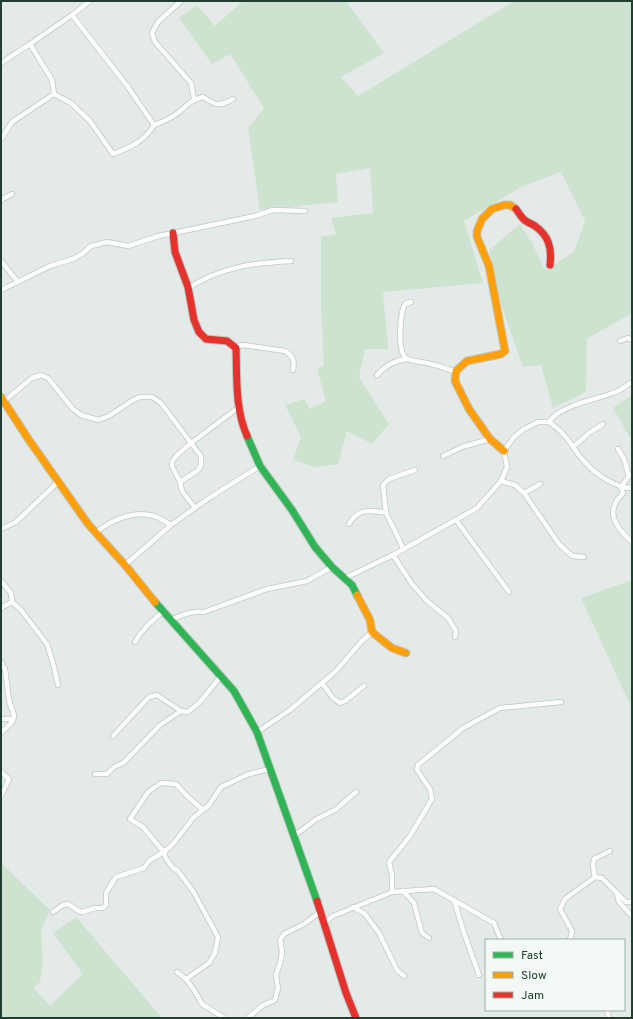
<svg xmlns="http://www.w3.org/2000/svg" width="633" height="1019" viewBox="0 0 633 1019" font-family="Overpass,sans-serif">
<rect width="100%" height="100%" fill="#e4eae7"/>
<g fill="#cde3d0">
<polygon points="243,1 346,1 384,53 341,77 358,96 514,1 632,1 632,313 587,339 586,392 553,408 541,365 523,367 502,307 489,250 520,224 532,243 545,270 574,252 585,221 561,172 523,186 464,221 483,283 383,292 388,349 365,349 359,377 389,424 372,444 347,431 338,464 315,467 293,460 301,437 285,405 304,399 310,409 326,401 317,369 324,366 321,308 321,237 336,234 331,218 373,213 370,168 336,174 338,202 260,210 248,128 264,108 230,54 212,64 179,18 197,5 215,26"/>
<polygon points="631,396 632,397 632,441 613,408"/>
<polygon points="632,580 632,705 626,696 581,598"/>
<polygon points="1,863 50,910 41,930 43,962 40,982 33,988 50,1006 83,974 53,933 76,917 162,1018 1,1018"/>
</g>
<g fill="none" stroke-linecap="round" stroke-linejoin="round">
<defs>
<g id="street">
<polyline points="181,1 158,22 152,33 155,42 191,83 194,99"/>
<path d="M72,15L128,87L154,125C163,122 171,118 179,112C188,105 190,100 203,97C215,105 220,107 233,99"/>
<polyline points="1,63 30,44"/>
<path d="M54,94L71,103L90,121L113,154C129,148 145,141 154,125"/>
<polyline points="2,138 12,122 54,94 52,80 30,44 72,15 90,1"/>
<polyline points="1,200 12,194"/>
<polyline points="1,261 18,282"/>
<path d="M188,288C222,267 252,263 291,261"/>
<polyline points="1,290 50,266 73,259 82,254 91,246 107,242 128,246 159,236 255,216 273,210 305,211"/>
<path d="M411,302L405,304C400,313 397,351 406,358C409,360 412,360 415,361C423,362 431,364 439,366C446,368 449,371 456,371"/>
<polyline points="620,341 628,338 632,340"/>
<path d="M236,348L238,346L243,345L285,351C293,356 295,361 293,370"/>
<path d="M377,375C385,366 395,360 407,359"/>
<polyline points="3,402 32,378 41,375 48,378 73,409 81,415 98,420 109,416 133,400 140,397 152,397 161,403 191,443"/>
<path d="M549,422C560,405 595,400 613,393C620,391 626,386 632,382"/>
<polyline points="573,447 589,433 603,424"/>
<path d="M618,449L624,459L629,476L621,487L623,493C620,497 616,500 615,504C608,519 622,533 632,542"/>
<polyline points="443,456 462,447 490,439"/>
<polyline points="501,481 515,485 524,493 540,484"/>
<polyline points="180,482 197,471 201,466 201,456 191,443"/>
<polyline points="524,493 559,544 572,556 584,557"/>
<polyline points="195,508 182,491 180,482 172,466 172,462 176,456 191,443 239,407"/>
<polyline points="456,520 509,592"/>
<path d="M349,524C358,508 370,510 386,513"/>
<polyline points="1,529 16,522 58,482"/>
<path d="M95,533C112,520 133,510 154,516C160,518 166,522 171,525"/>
<polyline points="403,549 399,539 386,513 383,485 389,479 415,470"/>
<polyline points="393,555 412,584 427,601 448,618 456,631 455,637"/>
<polyline points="125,565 171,525 209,498 260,466"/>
<path d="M345,578L393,555L477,508L501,481L507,467L504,451L514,437L524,429L538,422H549C554,426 559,429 563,434C571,442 576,453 584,461C595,474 615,488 632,488"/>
<polyline points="1,581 11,593 12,602 1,608"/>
<polyline points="12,602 21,610 47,644 53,663 58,685"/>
<path d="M170,620C183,615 190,611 204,612L267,589L307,581L332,567"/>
<path d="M135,642C142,629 152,621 164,611"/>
<polyline points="1,662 5,669 9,700 14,715 13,721 1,733"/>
<polyline points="322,683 333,698 340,703 345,701 364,686"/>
<polyline points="1,719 13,719"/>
<polyline points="257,732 290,710 336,671 361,642 372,632"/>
<polyline points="113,736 149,697 157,695 181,711 188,712 200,702 221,676"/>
<polyline points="1,772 9,779 1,796"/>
<polyline points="95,774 107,774 114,767 123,763 132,754 160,725 181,711"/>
<polyline points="203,810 186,795 176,784 161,783 148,792 130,819 143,827 162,850 165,851 173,844 193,818 209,805 221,787 249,774 270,769"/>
<polyline points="294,836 315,820 335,810 356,792"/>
<polyline points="595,877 593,866 594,859 610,851"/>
<polyline points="403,891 414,903 422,933 429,938"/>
<polyline points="392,892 392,875 389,862 410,836 432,799 430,789 417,770 418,765 463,728 500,708 561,702"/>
<polyline points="617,894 619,902 632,916"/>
<polyline points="454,900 464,933 479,975"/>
<polyline points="353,907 365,914 379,933 397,970 404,976"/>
<polyline points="53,912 63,905 68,904 79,911 83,912 95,908 103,908 106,905 106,893 116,877 144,868 149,861 165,851 165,857 173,868 178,871 193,891 218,937 215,953 209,963 186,979"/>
<polyline points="323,924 333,916 392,892 434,889 494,923 501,940"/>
<polyline points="570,940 572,931 560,909 565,899 595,877 602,878 626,902 632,902"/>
<polyline points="177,972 186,979 194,990 202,1004 224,1018"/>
<polyline points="607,1010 609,1018"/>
<polyline points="248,1018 263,1005 275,1000 278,988 276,975 281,960 282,951 280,940 284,934 304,924 320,912"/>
</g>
<g id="fast">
<polyline points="247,436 260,466 292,510 315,547 332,567 352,585 357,595"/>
<polyline points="155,602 234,691 257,732 317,901"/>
</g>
<g id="slow">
<polyline points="1,397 29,440 88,524 125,565 155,602"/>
<polyline points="504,451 490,439 469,409 455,381 456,371 467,361 501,354 505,351 489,266 477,237 477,231 482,219 492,209 504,205 510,205 516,209"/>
<polyline points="357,595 370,620 372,632 392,648 406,653"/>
</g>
<g id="jam">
<path d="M516,209C519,213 522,219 526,221C529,223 532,224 535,226C549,236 552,248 550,265"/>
<path d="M173,233L175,252L188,287L194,320L199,332L206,339L227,341L236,348C237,377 235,409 247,436"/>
<polyline points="317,901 346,993 356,1018"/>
</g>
</defs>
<use href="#street" stroke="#c1c7c4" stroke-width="6"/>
<use href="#fast" stroke="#c0c7c4" stroke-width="9"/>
<use href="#slow" stroke="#c0c7c4" stroke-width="9"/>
<use href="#jam" stroke="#c0c7c4" stroke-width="9"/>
<use href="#street" stroke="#fbfcfb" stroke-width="4.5"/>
<use href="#fast" stroke="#30b455" stroke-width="7"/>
<use href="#slow" stroke="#ff9f0a" stroke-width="7"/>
<use href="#jam" stroke="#e5322d" stroke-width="7"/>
</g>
<rect width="633" height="1019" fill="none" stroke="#213e31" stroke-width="4"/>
<rect x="485" y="939" width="140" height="72" fill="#f2f9f4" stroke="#9eaea6"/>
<rect x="493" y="952" width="20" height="6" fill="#30b455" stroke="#9eaea6"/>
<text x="521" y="959" font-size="12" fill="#213e31">Fast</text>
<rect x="493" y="972" width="20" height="6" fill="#ff9f0a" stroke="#9eaea6"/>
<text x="521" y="979" font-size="12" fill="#213e31">Slow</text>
<rect x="493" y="992" width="20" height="6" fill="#e5322d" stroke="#9eaea6"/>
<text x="521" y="999" font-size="12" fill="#213e31">Jam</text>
</svg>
